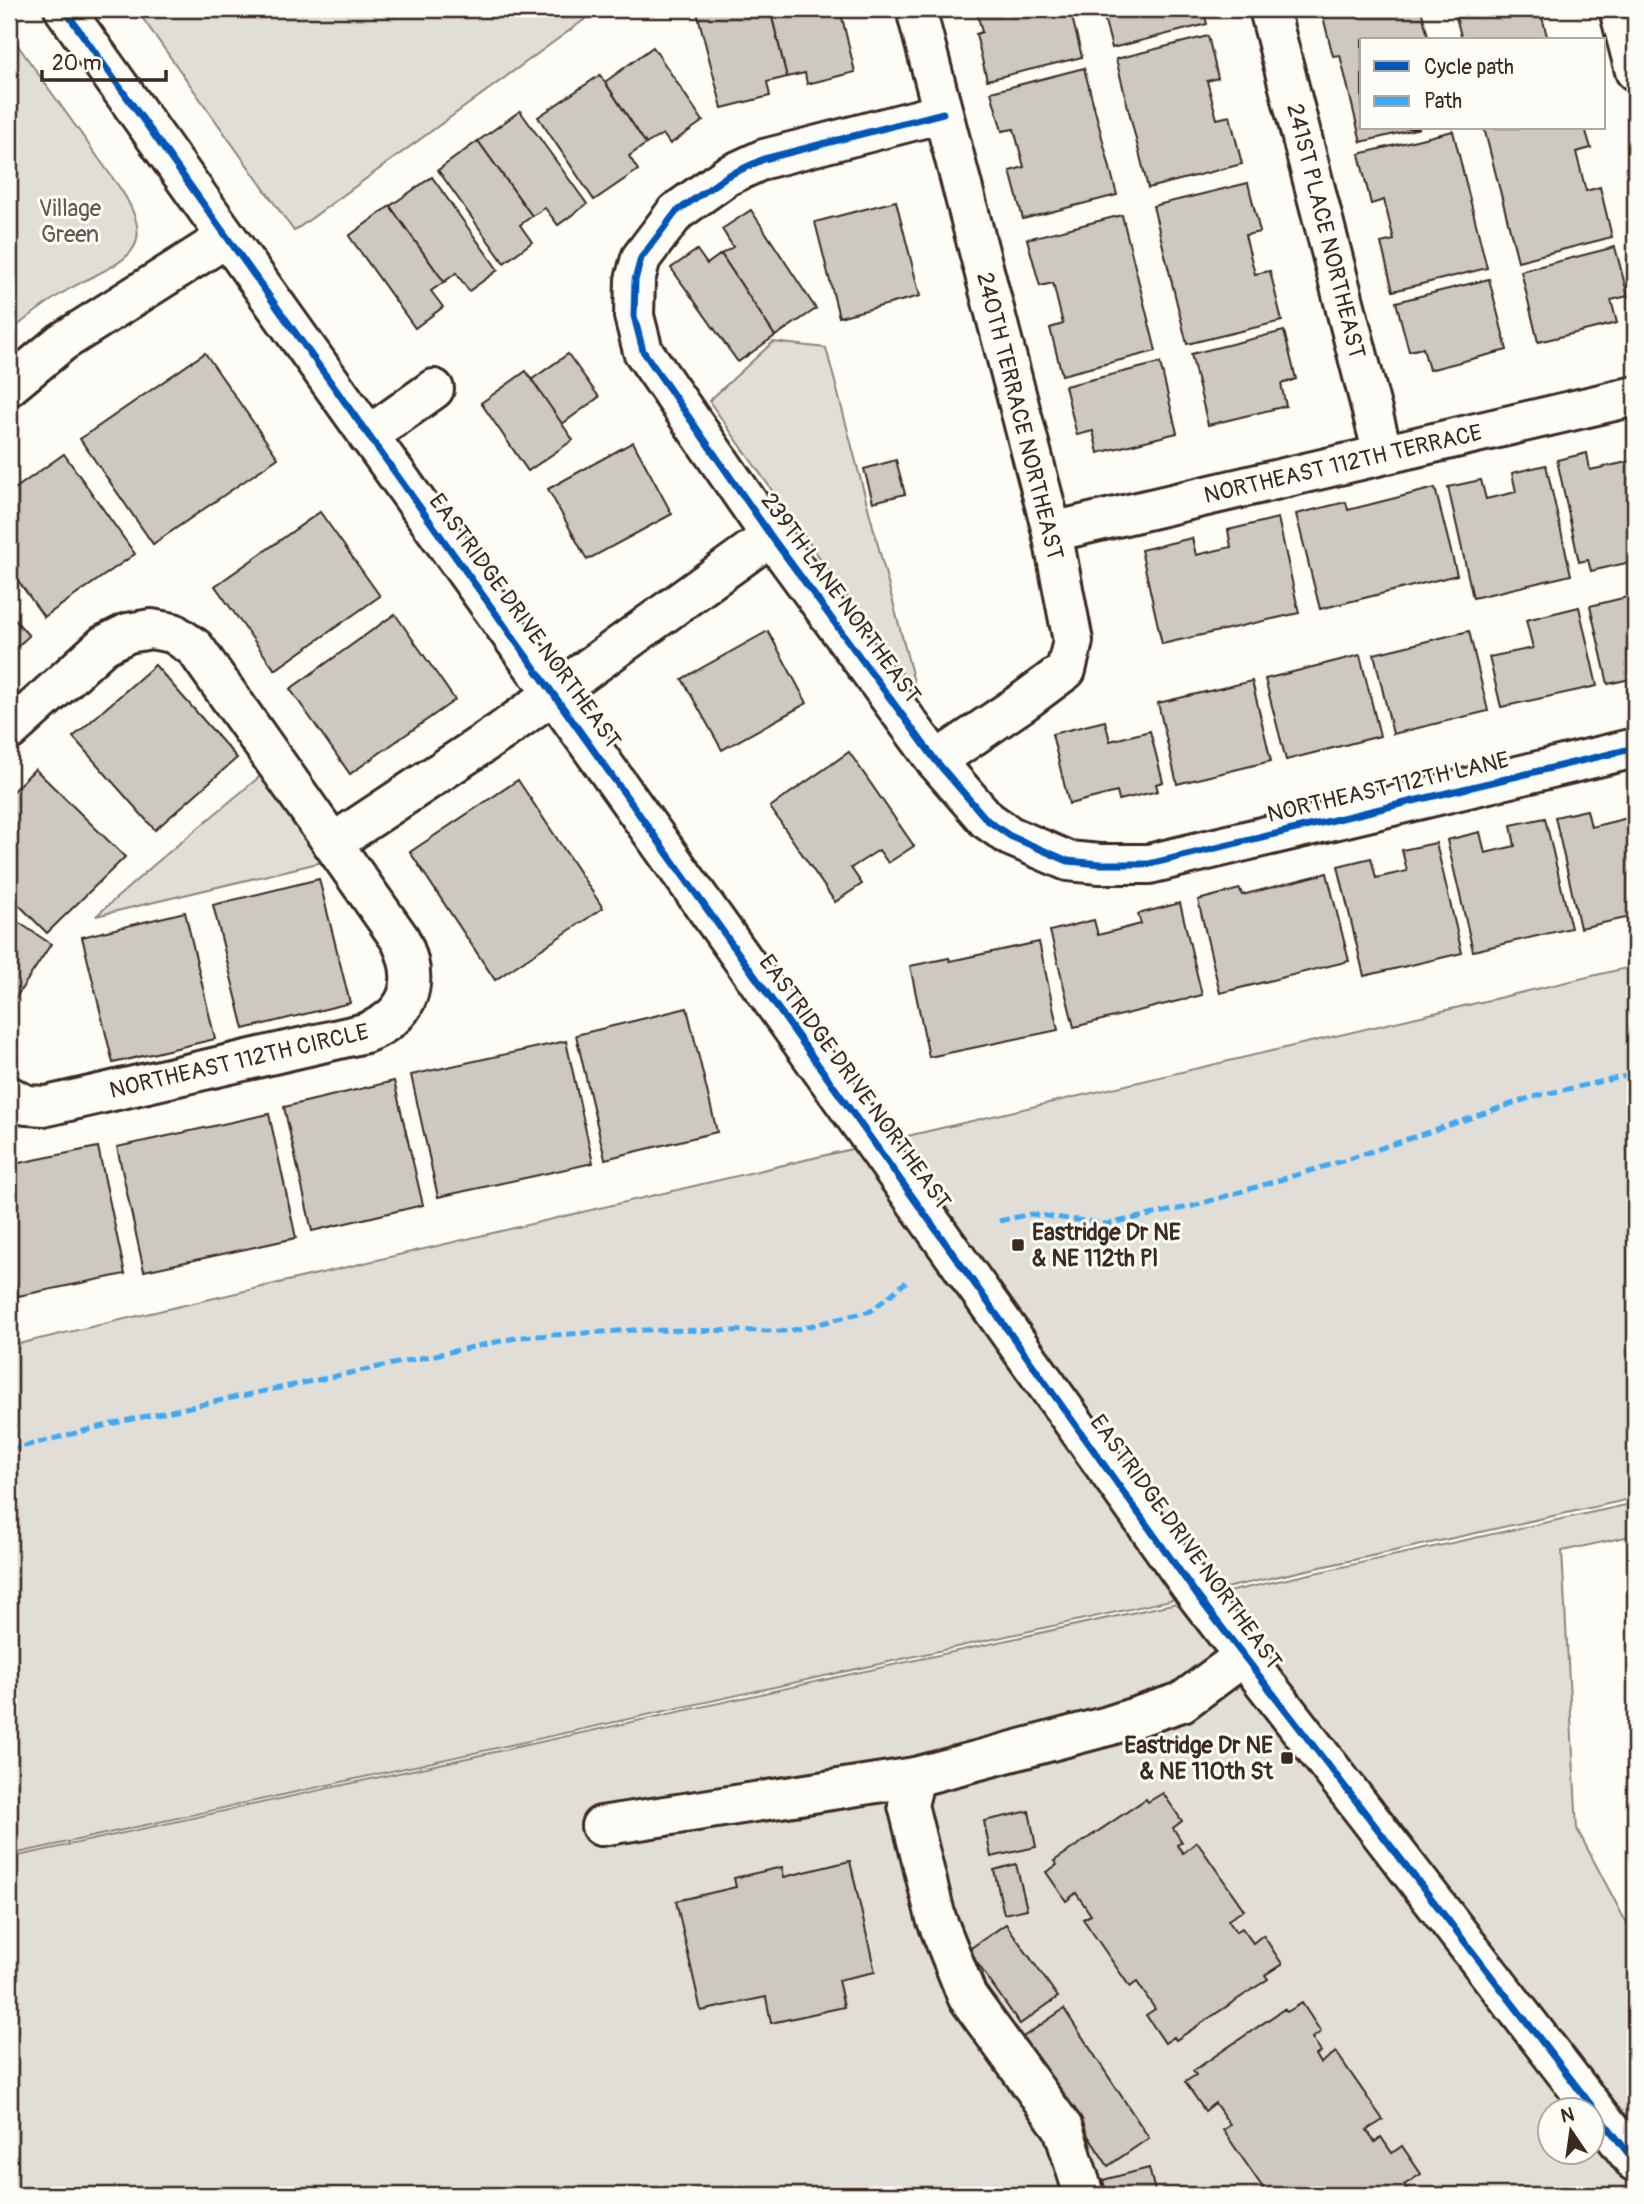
<svg xmlns="http://www.w3.org/2000/svg" width="1644" height="2204" viewBox="0 0 1644 2204" font-family="Pangolin,sans-serif">
<rect width="100%" height="100%" fill="#fdfcf7"/>
<filter id="ink" filterUnits="userSpaceOnUse"><feTurbulence type="fractalNoise" baseFrequency=".0143" numOctaves="2"/><feDisplacementMap in="SourceGraphic" scale="14" xChannelSelector="R" yChannelSelector="G"/><feConvolveMatrix kernelMatrix="1 2 1 2 8 2 1 2 1" color-interpolation-filters="sRGB"/></filter>
<g filter="url(#ink)">
<g fill="#e1ded7" stroke="#8e847a" stroke-width="2" fill-rule="evenodd">
<polygon points="136,9 599,9 294,231"/>
<path d="M9,33L122,191C162,255 119,261 71,288C49,300 29,317 9,332Z"/>
<polygon points="773,342 826,348 918,697 709,401"/>
<polygon points="276,763 343,857 96,916 156,863"/>
<polygon points="1635,966 1635,1498 9,1855 9,1346"/>
<path d="M1635,1503V1535L1562,1551L1577,1829L1635,1939V2195H9V1858ZM1550,2110H1592V2152H1550Z"/>
</g>
<g fill="#cdc8c2" stroke="#3b2a1e" stroke-width="2">
<polygon points="708,9 770,9 787,77 767,82 770,96 722,108 697,12"/>
<polygon points="770,9 840,9 855,72 807,84 805,73 787,77"/>
<polygon points="976,9 1070,9 1082,57 987,80 976,34 982,32"/>
<polygon points="1102,9 1203,9 1207,24 1112,48"/>
<polygon points="1321,9 1421,9 1429,40 1362,40 1362,128 1420,128 1361,142 1340,55 1333,56"/>
<polygon points="1454,9 1540,9 1548,40 1462,40"/>
<polygon points="1208,36 1218,78 1207,81 1217,119 1230,116 1242,164 1148,188 1116,59"/>
<polygon points="653,47 703,121 670,144 663,134 646,144 605,82"/>
<polygon points="1084,68 1117,195 1023,219 1010,171 1024,167 1014,129 1002,131 991,92"/>
<polygon points="600,75 646,144 629,156 638,170 594,200 538,117"/>
<polygon points="520,111 587,204 558,225 545,208 532,216 478,141"/>
<polygon points="1484,128 1585,128 1591,148 1576,152 1586,191 1600,187 1612,237 1518,261"/>
<polygon points="1453,131 1487,268 1393,291 1381,243 1394,240 1384,200 1371,204 1359,154"/>
<polygon points="478,141 532,216 520,225 532,242 504,263 438,170"/>
<polygon points="432,177 498,270 469,291 456,273 444,282 390,206"/>
<polygon points="1248,183 1260,232 1245,235 1255,274 1270,271 1282,321 1187,344 1153,206"/>
<polygon points="896,201 920,296 839,317 815,222"/>
<polygon points="390,206 444,282 431,291 443,307 415,328 349,236"/>
<polygon points="751,210 816,309 775,336 721,254 733,247 722,229"/>
<polygon points="1122,215 1156,351 1062,375 1050,328 1063,324 1053,283 1040,286 1027,239"/>
<polygon points="1615,247 1628,296 1611,300 1617,323 1538,342 1521,271"/>
<polygon points="697,250 707,264 721,254 775,336 738,362 671,268"/>
<polygon points="1489,279 1507,350 1429,370 1423,348 1409,351 1396,302"/>
<polygon points="1284,331 1296,379 1281,384 1286,406 1208,425 1191,354"/>
<polygon points="205,353 278,458 153,544 80,439"/>
<polygon points="568,354 599,397 562,424 531,380"/>
<polygon points="1160,363 1177,433 1098,453 1093,431 1077,435 1065,386"/>
<polygon points="526,371 573,440 528,471 481,403"/>
<polygon points="633,442 672,514 587,560 548,489"/>
<polygon points="1587,453 1590,470 1632,461 1635,477 1635,561 1591,571 1588,560 1579,562 1557,460"/>
<polygon points="64,454 135,554 44,617 9,568 9,493"/>
<polygon points="896,460 905,494 873,502 864,469"/>
<polygon points="1546,465 1571,575 1473,598 1448,487 1481,480 1486,499 1516,492 1512,473"/>
<polygon points="1435,488 1457,575 1320,609 1296,514 1346,502 1348,510"/>
<polygon points="320,512 380,596 275,670 215,586"/>
<polygon points="1278,518 1299,613 1162,644 1141,550 1192,538 1196,555 1231,547 1228,530"/>
<polygon points="1635,595 1635,678 1608,684 1590,606"/>
<polygon points="1579,607 1597,686 1501,707 1489,657 1533,648 1526,620"/>
<polygon points="9,613 29,636 9,654"/>
<polygon points="395,614 455,700 350,774 290,689"/>
<polygon points="768,631 807,703 722,750 682,679"/>
<polygon points="1469,631 1488,711 1393,734 1374,654"/>
<polygon points="1360,655 1380,736 1286,760 1265,679"/>
<polygon points="155,665 237,758 155,830 73,737"/>
<polygon points="1252,681 1271,761 1177,784 1158,703"/>
<polygon points="1105,721 1110,741 1150,731 1163,782 1156,784 1158,791 1119,800 1117,792 1069,804 1052,734"/>
<polygon points="849,752 914,846 888,863 879,850 851,868 862,884 835,902 770,807"/>
<polygon points="35,769 125,857 47,933 9,895 9,795"/>
<polygon points="518,780 603,908 495,980 410,852"/>
<polygon points="1587,810 1591,827 1632,817 1635,831 1635,916 1580,928 1555,817"/>
<polygon points="1545,818 1571,928 1473,951 1447,840 1480,832 1485,853 1515,846 1511,825"/>
<polygon points="1436,843 1462,953 1364,976 1338,866 1371,858 1376,878 1407,871 1402,850"/>
<polygon points="1327,873 1349,961 1220,993 1198,900 1240,889 1242,895"/>
<polygon points="319,879 350,1003 244,1029 213,905"/>
<polygon points="1180,903 1202,995 1074,1027 1050,931 1094,920 1098,935 1141,924 1138,914"/>
<polygon points="185,912 215,1039 113,1063 82,937"/>
<polygon points="9,916 51,944 9,1008"/>
<polygon points="1039,942 1058,1030 929,1057 910,966 949,958 950,961"/>
<polygon points="687,1008 717,1132 605,1159 576,1035"/>
<polygon points="566,1041 593,1163 438,1197 411,1075"/>
<polygon points="394,1081 423,1205 312,1231 284,1107"/>
<polygon points="269,1114 296,1238 144,1271 117,1147"/>
<polygon points="98,1147 125,1274 18,1296 9,1251 9,1165"/>
<polygon points="1163,1793 1182,1821 1173,1828 1182,1842 1177,1845 1183,1853 1197,1842 1244,1910 1228,1920 1236,1932 1242,1928 1253,1943 1263,1935 1282,1964 1265,1975 1268,1979 1176,2040 1174,2037 1165,2043 1146,2015 1155,2009 1137,1982 1130,1987 1083,1919 1091,1915 1076,1893 1066,1901 1046,1872 1057,1865 1054,1861 1146,1799 1148,1802"/>
<polygon points="1029,1811 1036,1847 991,1857 984,1821"/>
<polygon points="850,1861 875,1972 838,1980 844,2007 771,2023 766,1997 701,2011 676,1901 736,1887 734,1878 782,1867 784,1877"/>
<polygon points="1016,1864 1027,1909 1004,1914 994,1870"/>
<polygon points="1006,1924 1058,1997 1020,2024 968,1950"/>
<polygon points="1302,2003 1321,2032 1312,2038 1321,2052 1316,2055 1321,2063 1336,2052 1383,2120 1367,2130 1375,2142 1381,2137 1392,2153 1402,2146 1421,2174 1404,2185 1407,2189 1397,2195 1278,2195 1276,2192 1268,2195 1223,2130 1230,2125 1215,2103 1205,2111 1185,2082 1196,2075 1193,2071 1284,2009 1287,2012"/>
<polygon points="1064,2009 1149,2138 1108,2166 1023,2037"/>
<polygon points="1149,2168 1156,2195 1107,2195 1103,2180"/>
</g>
<g fill="none" stroke-linecap="round" stroke-linejoin="round">
<defs>
<g id="minor">
<polyline points="64,9 1199,1598 1635,2162"/>
<polyline points="916,9 1052,532 1073,641 1066,670 1023,702 936,761"/>
<polyline points="1269,9 1383,454"/>
<polyline points="1619,9 1635,71"/>
<polyline points="943,113 764,159 727,176 676,212 641,258 635,280 634,316 643,351 771,536 936,761 987,820 1010,836 1068,861 1100,864 1149,864 1635,748"/>
<polyline points="9,386 62,342 226,238"/>
<polyline points="368,436 434,389"/>
<polyline points="1052,532 1635,396"/>
<path d="M9,731L104,645L128,633L151,629L173,633L195,648L400,939C421,982 410,1016 365,1033L47,1106L26,1105L9,1096"/>
<polyline points="333,843 502,731 771,536"/>
<polyline points="601,1826 915,1777"/>
<polyline points="1084,2195 1063,2128 967,1996 936,1918 908,1805 915,1777 1108,1726 1182,1702 1244,1656"/>
</g>
</defs>
<use href="#minor" stroke="#3b2a1e" stroke-width="44"/>
<use href="#minor" stroke="#fdfcf7" stroke-width="38"/>
<g stroke="#3fa9f5" stroke-width="5" stroke-dasharray="10 5" stroke-linecap="butt">
<polyline points="999,1221 1031,1214 1107,1224 1193,1206 1346,1160 1532,1097 1635,1074"/>
<polyline points="9,1450 119,1422 520,1337 634,1330 789,1331 871,1311 906,1282"/>
</g>
<defs>
<g id="cycleway">
<polyline points="64,9 1199,1598 1635,2162"/>
<polyline points="943,113 764,159 727,176 676,212 641,258 635,280 634,316 643,351 771,536 936,761 987,820 1010,836 1068,861 1100,864 1149,864 1635,748"/>
</g>
</defs>
<use href="#cycleway" stroke="#fdfcf7" stroke-width="11"/>
<use href="#cycleway" stroke="#0057b8" stroke-width="7"/>
</g>
</g>
<g fill="#3b2a1e" stroke="#fdfcf7" stroke-width="2.5">
<rect x="1011" y="1238" width="14" height="14" rx="3.5"/>
<rect x="1280" y="1751" width="14" height="14" rx="3.5"/>
</g>
<g text-anchor="middle" dominant-baseline="central" stroke-width="6" stroke-linejoin="round" paint-order="stroke">
<g font-size="23" fill="#64574c" stroke="#fdfcf7">
<text x="70" y="208">Village<tspan x="70" dy="26">Green</tspan></text>
</g>
<g font-size="23" fill="#3b2a1e" stroke="#fdfcf7">
<text transform="translate(1326 231) rotate(76)">241ST PLACE NORTHEAST</text>
<text transform="translate(1020 416) rotate(76)">240TH TERRACE NORTHEAST</text>
<text transform="translate(1343 464) rotate(-13)">NORTHEAST 112TH TERRACE</text>
<text transform="translate(841 598) rotate(54)">239TH LANE NORTHEAST</text>
<text transform="translate(525 621) rotate(54)">EASTRIDGE DRIVE NORTHEAST</text>
<text transform="translate(1388 787) rotate(-13)">NORTHEAST 112TH LANE</text>
<text transform="translate(239 1061) rotate(-13)">NORTHEAST 112TH CIRCLE</text>
<text transform="translate(855 1082) rotate(54)">EASTRIDGE DRIVE NORTHEAST</text>
<text transform="translate(1186 1542) rotate(54)">EASTRIDGE DRIVE NORTHEAST</text>
</g>
<g font-size="23" font-weight="bold" fill="#3b2a1e" stroke="#fdfcf7" text-anchor="start">
<text x="1032" y="1232">Eastridge Dr NE<tspan x="1032" dy="26">&amp; NE 112th Pl</tspan></text>
<text x="1273" y="1745" text-anchor="end">Eastridge Dr NE<tspan x="1273" dy="26">&amp; NE 110th St</tspan></text>
</g>
</g>
<rect width="1644" height="2204" fill="none" stroke="#fdfcf7" stroke-width="35"/>
<rect x="18" y="18" width="1609" height="2169" fill="none" stroke="#3b2a1e" stroke-width="2.5" filter="url(#ink)"/>
<rect x="1360" y="38" width="245" height="91" fill="#fdfcf7" stroke="#afa8a0" stroke-width="2"/>
<rect x="1374" y="61" width="35" height="10" fill="#0057b8" stroke="#afa8a0" stroke-width="2"/>
<text x="1424" y="74" font-size="21" fill="#3b2a1e">Cycle path</text>
<rect x="1374" y="96" width="35" height="10" fill="#3fa9f5" stroke="#afa8a0" stroke-width="2"/>
<text x="1424" y="108" font-size="21" fill="#3b2a1e">Path</text>
<g transform="translate(1571 2131) rotate(347)"><circle r="33" fill="#fdfcf7" stroke="#afa8a0" stroke-width="2"/>
<path d="M0-5L12 26L0 18L-12 26Z" fill="#3b2a1e"/>
<text y="-10" font-size="19" font-weight="bold" text-anchor="middle" fill="#3b2a1e">N</text>
</g>
<path d="M42 70v10h124v-10" fill="none" stroke="#3b2a1e" stroke-width="3.5"/>
<text x="52" y="70" font-size="21" fill="#3b2a1e" stroke="#fdfcf7" stroke-width="5" paint-order="stroke">20 m</text>
</svg>
